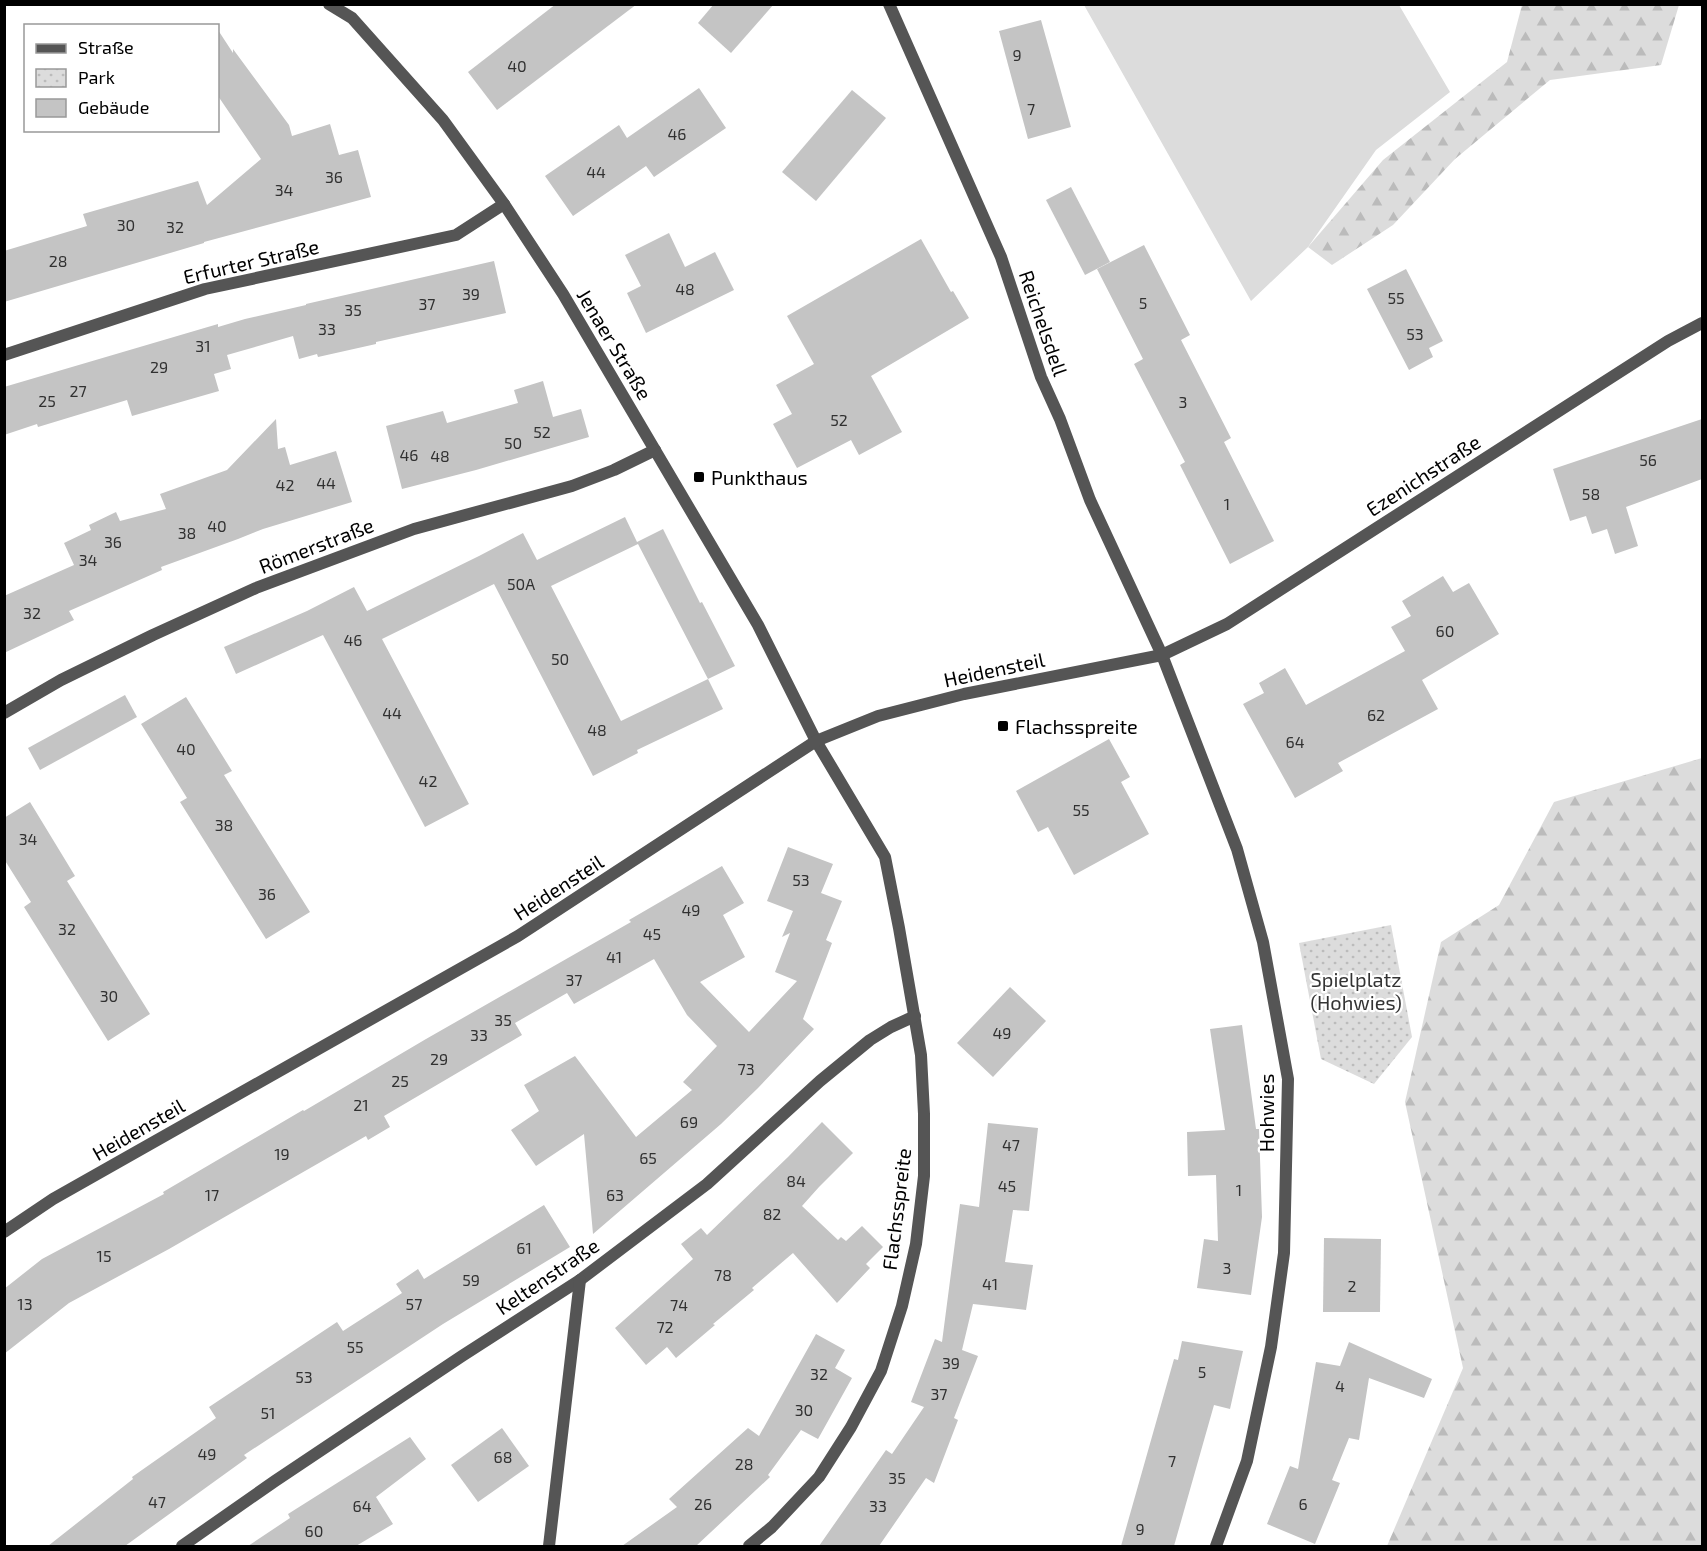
<svg xmlns="http://www.w3.org/2000/svg" width="1707" height="1551" viewBox="0 0 1707 1551" font-family="'Exo 2',sans-serif">
<defs>
<pattern id="forest-firs" width="22" height="20" patternUnits="userSpaceOnUse" patternTransform="scale(1.5)"><rect width="22" height="20" fill="#dcdcdc"/><path d="M5 1l3.5 6h-7zM16 11l3.5 6h-7z" fill="#bbb"/></pattern>
<pattern id="park-dots" width="8" height="8" patternUnits="userSpaceOnUse" patternTransform="scale(1.5)"><rect width="8" height="8" fill="#dcdcdc"/><path d="M2 2h.1M6 6h.1" fill="none" stroke="#bbb" stroke-width="1.8" stroke-linecap="round"/></pattern>
</defs>
<rect width="100%" height="100%" fill="#fff"/>
<polygon fill="#dcdcdc" points="1084,5 1399,5 1450,92 1376,150 1308,247 1251,301"/>
<g fill="url(#forest-firs)">
<polygon points="1522,5 1679,5 1661,65 1550,80 1455,159 1393,225 1332,265 1308,247 1383,160 1507,62"/>
<polygon points="1702,758 1702,1546 1387,1546 1463,1368 1405,1102 1441,942 1499,905 1554,802"/>
</g>
<polygon fill="url(#park-dots)" points="1391,925 1412,1037 1374,1084 1321,1059 1299,943"/>
<g fill="#c4c4c4" fill-rule="evenodd">
<polygon points="556,4 637,4 497,110 468,72"/>
<polygon points="714,4 774,4 731,53 698,23"/>
<polygon points="1041,20 1071,127 1028,139 999,31"/>
<polygon points="218,30 233,53 233,49 289,125 292,136 330,124 339,155 358,150 371,197 204,242 204,243 4,302 4,251 87,226 83,214 198,181 207,205 261,159 218,96"/>
<polygon points="699,88 726,128 654,177 646,166 573,216 545,176 619,125 627,138"/>
<polygon points="852,90 886,118 816,201 782,172"/>
<polygon points="1071,187 1110,262 1085,275 1046,200"/>
<polygon points="669,233 685,267 715,252 734,290 646,333 627,293 641,286 625,255"/>
<polygon points="921,239 951,292 953,291 969,318 871,376 902,432 859,455 851,440 797,468 773,424 792,414 776,385 814,364 787,316"/>
<polygon points="1144,245 1190,335 1181,340 1231,438 1224,442 1274,541 1230,564 1180,465 1185,462 1134,364 1143,359 1097,269"/>
<polygon points="494,261 506,313 376,342 376,344 318,357 317,354 299,359 293,336 227,355 231,369 214,374 219,391 132,416 127,400 38,427 37,424 4,435 4,387 218,324 218,327 245,319 306,305 306,304"/>
<polygon points="1406,269 1443,341 1429,348 1433,357 1409,370 1367,289"/>
<polygon points="543,381 553,417 581,409 589,437 476,470 402,489 386,426 443,411 447,423 518,403 514,390"/>
<polygon points="276,419 278,449 285,447 290,465 336,451 352,502 263,529 238,539 161,567 162,570 69,611 74,620 4,653 4,596 74,565 64,543 91,530 89,525 116,512 120,521 166,509 160,494 227,470"/>
<polygon points="1702,419 1702,479 1626,507 1638,546 1615,554 1607,529 1592,534 1586,516 1570,521 1553,469"/>
<path d="M625,517L637,542L663,529L700,603L702,602L735,666L708,679L723,709L637,750L638,753L593,776L494,584L382,639L469,804L425,827L323,635L236,674L224,647L307,611L354,587L367,611L479,556L523,533L537,560ZM638,544L708,679L621,721L551,586Z"/>
<polygon points="1443,576 1453,592 1469,583 1499,634 1422,680 1438,709 1338,763 1343,771 1295,798 1243,704 1264,693 1259,683 1285,668 1306,705 1405,651 1391,627 1411,616 1402,601"/>
<polygon points="125,695 137,717 40,770 28,748"/>
<polygon points="186,697 232,771 224,775 310,912 266,939 180,802 187,798 141,724"/>
<polygon points="1109,739 1130,777 1121,782 1149,834 1074,875 1048,827 1038,832 1016,791"/>
<polygon points="30,802 75,876 67,881 150,1014 108,1041 24,907 31,902 4,859 4,818"/>
<polygon points="788,847 833,864 821,893 842,901 826,940 832,943 803,1019 814,1029 758,1088 721,1124 593,1234 584,1134 536,1166 511,1130 539,1111 524,1085 575,1056 636,1137 692,1090 683,1082 717,1046 687,1015 654,959 574,1004 567,993 515,1023 522,1035 384,1116 390,1127 368,1140 366,1136 169,1249 69,1303 4,1354 4,1289 42,1259 164,1194 163,1192 303,1110 304,1111 426,1039 631,922 629,920 722,866 744,903 723,915 745,957 700,982 749,1032 797,981 775,972 790,933 782,937 793,911 767,901"/>
<polygon points="1010,987 1046,1021 993,1077 957,1043"/>
<polygon points="1242,1025 1256,1129 1259,1129 1262,1217 1251,1295 1197,1288 1204,1239 1218,1241 1216,1175 1188,1176 1187,1132 1225,1130 1210,1029"/>
<polygon points="822,1122 853,1153 819,1187 802,1206 838,1240 841,1237 846,1241 862,1226 883,1247 866,1264 870,1268 837,1303 793,1253 752,1288 754,1290 713,1324 715,1325 676,1358 667,1347 646,1365 615,1328 693,1259 681,1244 701,1228 707,1235 788,1157"/>
<polygon points="988,1123 1038,1128 1029,1211 1013,1210 1005,1262 1033,1265 1026,1310 973,1304 962,1350 978,1356 954,1418 958,1420 934,1483 926,1478 879,1546 819,1546 886,1450 892,1454 924,1407 911,1402 935,1339 942,1342 960,1204 979,1207"/>
<polygon points="544,1205 570,1247 443,1324 244,1455 247,1458 125,1546 48,1546 133,1479 132,1477 216,1418 209,1407 337,1322 343,1331 402,1293 396,1284 418,1269 424,1279"/>
<polygon points="1324,1238 1381,1239 1380,1312 1323,1312"/>
<polygon points="816,1334 845,1350 835,1368 852,1378 818,1439 801,1430 768,1475 770,1477 696,1546 622,1546 677,1507 669,1499 748,1428 759,1436"/>
<polygon points="1182,1341 1243,1351 1230,1409 1214,1405 1174,1546 1121,1546 1174,1359 1178,1360"/>
<polygon points="1349,1342 1432,1379 1424,1398 1369,1378 1359,1440 1349,1438 1332,1480 1340,1483 1315,1544 1267,1524 1290,1466 1298,1469 1316,1362 1340,1366"/>
<polygon points="502,1428 529,1466 478,1502 451,1465"/>
<polygon points="410,1437 426,1459 376,1497 393,1524 356,1546 248,1546 290,1518 288,1514"/>
</g>
<g fill="none" stroke-linecap="round" stroke-linejoin="round">
<g stroke="#555" stroke-width="12">
<polyline points="329,4 352,18 443,120 504,204 563,294 758,625 816,741 885,857 899,928 921,1055 924,1114 924,1176 916,1244 902,1306 881,1371 851,1427 819,1477 772,1527 749,1546"/>
<polyline points="889,4 1001,257 1041,377 1060,419 1090,500 1162,655 1237,849 1263,942 1288,1079 1284,1253 1271,1347 1247,1461 1216,1546"/>
<polyline points="4,355 205,289 456,235 504,204"/>
<polyline points="4,713 61,680 153,635 256,588 414,529 572,486 614,470 655,450"/>
<polyline points="4,1232 53,1199 518,936 816,741 878,716 964,694 1162,655 1227,624 1668,341 1702,323"/>
<polyline points="182,1546 275,1481 462,1356 580,1280 707,1184 820,1081 870,1040 891,1027 915,1016"/>
<polyline points="549,1546 580,1280"/>
</g>
</g>
<g fill="#000" stroke="#fff" stroke-width="2">
<rect x="693" y="471" width="12" height="12" rx="3"/>
<rect x="997" y="720" width="12" height="12" rx="3"/>
</g>
<g text-anchor="middle" dominant-baseline="central" stroke-width="4.5" stroke-linejoin="round" paint-order="stroke">
<g font-size="16" fill="#313131">
<text x="1017" y="54">9</text>
<text x="517" y="65">40</text>
<text x="1031" y="108">7</text>
<text x="677" y="133">46</text>
<text x="596" y="171">44</text>
<text x="334" y="176">36</text>
<text x="284" y="189">34</text>
<text x="126" y="224">30</text>
<text x="175" y="226">32</text>
<text x="58" y="260">28</text>
<text x="685" y="288">48</text>
<text x="471" y="293">39</text>
<text x="1396" y="297">55</text>
<text x="1143" y="302">5</text>
<text x="427" y="303">37</text>
<text x="353" y="309">35</text>
<text x="327" y="328">33</text>
<text x="1415" y="333">53</text>
<text x="203" y="345">31</text>
<text x="159" y="366">29</text>
<text x="78" y="390">27</text>
<text x="47" y="400">25</text>
<text x="1183" y="401">3</text>
<text x="839" y="419">52</text>
<text x="542" y="431">52</text>
<text x="513" y="442">50</text>
<text x="409" y="454">46</text>
<text x="440" y="455">48</text>
<text x="1648" y="459">56</text>
<text x="326" y="482">44</text>
<text x="285" y="484">42</text>
<text x="1591" y="493">58</text>
<text x="1227" y="503">1</text>
<text x="217" y="525">40</text>
<text x="187" y="532">38</text>
<text x="113" y="541">36</text>
<text x="88" y="559">34</text>
<text x="521" y="583">50A</text>
<text x="32" y="612">32</text>
<text x="1445" y="630">60</text>
<text x="353" y="639">46</text>
<text x="560" y="658">50</text>
<text x="392" y="712">44</text>
<text x="1376" y="714">62</text>
<text x="597" y="729">48</text>
<text x="1295" y="741">64</text>
<text x="186" y="748">40</text>
<text x="428" y="780">42</text>
<text x="1081" y="809">55</text>
<text x="224" y="824">38</text>
<text x="28" y="838">34</text>
<text x="801" y="879">53</text>
<text x="267" y="893">36</text>
<text x="691" y="909">49</text>
<text x="67" y="928">32</text>
<text x="652" y="933">45</text>
<text x="614" y="956">41</text>
<text x="574" y="979">37</text>
<text x="109" y="995">30</text>
<text x="503" y="1019">35</text>
<text x="1002" y="1032">49</text>
<text x="479" y="1034">33</text>
<text x="439" y="1058">29</text>
<text x="746" y="1068">73</text>
<text x="400" y="1080">25</text>
<text x="361" y="1104">21</text>
<text x="689" y="1121">69</text>
<text x="1011" y="1144">47</text>
<text x="282" y="1153">19</text>
<text x="648" y="1157">65</text>
<text x="796" y="1180">84</text>
<text x="1007" y="1185">45</text>
<text x="1239" y="1189">1</text>
<text x="212" y="1194">17</text>
<text x="615" y="1194">63</text>
<text x="772" y="1213">82</text>
<text x="524" y="1247">61</text>
<text x="104" y="1255">15</text>
<text x="1227" y="1267">3</text>
<text x="723" y="1274">78</text>
<text x="471" y="1279">59</text>
<text x="990" y="1283">41</text>
<text x="1352" y="1285">2</text>
<text x="25" y="1303">13</text>
<text x="414" y="1303">57</text>
<text x="679" y="1304">74</text>
<text x="665" y="1326">72</text>
<text x="355" y="1346">55</text>
<text x="951" y="1362">39</text>
<text x="1202" y="1371">5</text>
<text x="819" y="1373">32</text>
<text x="304" y="1376">53</text>
<text x="1340" y="1385">4</text>
<text x="939" y="1393">37</text>
<text x="804" y="1409">30</text>
<text x="268" y="1412">51</text>
<text x="207" y="1453">49</text>
<text x="503" y="1456">68</text>
<text x="1172" y="1460">7</text>
<text x="744" y="1463">28</text>
<text x="897" y="1477">35</text>
<text x="157" y="1501">47</text>
<text x="703" y="1503">26</text>
<text x="1303" y="1503">6</text>
<text x="362" y="1505">64</text>
<text x="878" y="1505">33</text>
<text x="1140" y="1528">9</text>
<text x="314" y="1530">60</text>
</g>
<g font-size="20" fill="#000" stroke="#fff">
<text transform="translate(251 261) rotate(-13)">Erfurter Straße</text>
<text transform="translate(1044 323) rotate(71)">Reichelsdell</text>
<text transform="translate(615 344) rotate(59)">Jenaer Straße</text>
<text transform="translate(1423 475) rotate(-33)">Ezenichstraße</text>
<text transform="translate(316 545) rotate(-21)">Römerstraße</text>
<text transform="translate(994 669) rotate(-12)">Heidensteil</text>
<text transform="translate(558 887) rotate(-33)">Heidensteil</text>
<text transform="translate(1266 1113) rotate(-90)">Hohwies</text>
<text transform="translate(138 1129) rotate(-30)">Heidensteil</text>
<text transform="translate(896 1209) rotate(-83)">Flachsspreite</text>
<text transform="translate(547 1276) rotate(-34)">Keltenstraße</text>
</g>
<g font-size="20" fill="#000" stroke="#fff" text-anchor="start">
<text x="711" y="477">Punkthaus</text>
<text x="1015" y="726">Flachsspreite</text>
</g>
<g font-size="20" fill="#333" stroke="#fff">
<text x="1356" y="979">Spielplatz<tspan x="1356" dy="23">(Hohwies)</tspan></text>
</g>
</g>
<rect width="1707" height="1551" fill="none" stroke="#000000" stroke-width="12"/>
<rect x="24" y="24" width="195" height="108" fill="#ffffff" stroke="#999999" stroke-width="1.5"/>
<rect x="36" y="44" width="30" height="9" fill="#555555" stroke="#999999" stroke-width="1.5"/>
<text x="78" y="54" font-size="18" fill="#000000">Straße</text>
<rect x="36" y="69" width="30" height="18" fill="url(#park-dots)" stroke="#999999" stroke-width="1.5"/>
<text x="78" y="84" font-size="18" fill="#000000">Park</text>
<rect x="36" y="99" width="30" height="18" fill="#c4c4c4" stroke="#999999" stroke-width="1.5"/>
<text x="78" y="114" font-size="18" fill="#000000">Gebäude</text>
</svg>
